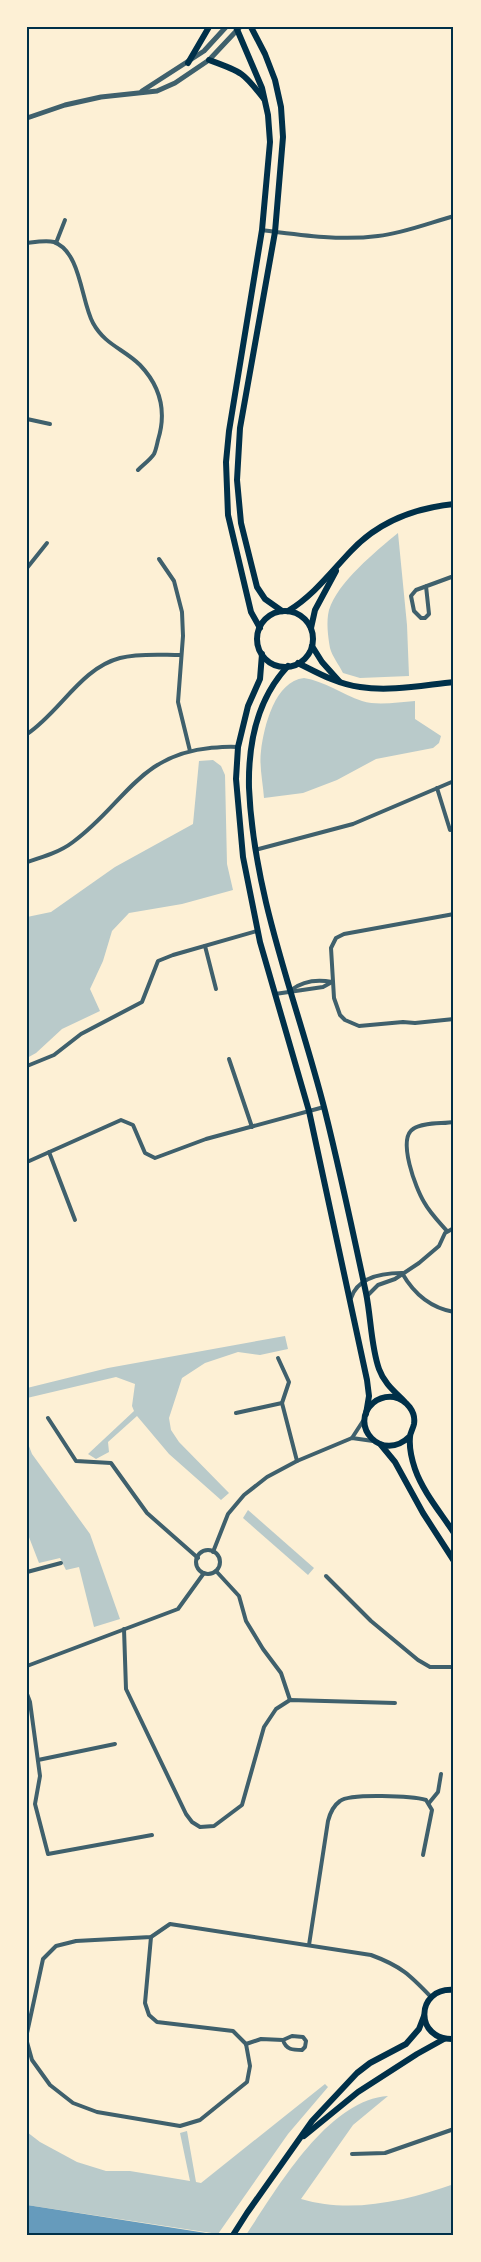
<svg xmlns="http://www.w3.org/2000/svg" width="481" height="2262" viewBox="0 0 481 2262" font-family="'Space Grotesk',sans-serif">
<rect width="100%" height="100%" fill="#fdf0d5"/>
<g fill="#b9caca">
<path d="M398,533L407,625L409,676L360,678L343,673C339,665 332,656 330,648C328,636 326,622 329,610C337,583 376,551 398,533Z"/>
<path d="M304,678C324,681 342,694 362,701C378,706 398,702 415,701V719L441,736L439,743L433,748L376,759L337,780L303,793L264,798C263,783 259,766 261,751C264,726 275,681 304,678Z"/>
<polygon points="213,760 221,766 225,775 227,864 233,890 182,904 129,913 112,931 103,961 90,989 100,1011 62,1029 36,1053 27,1058 27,917 51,912 115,867 193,824 199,761"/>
<polygon points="285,1336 288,1349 260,1355 238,1352 205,1363 182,1378 169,1418 171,1430 179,1442 229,1493 221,1500 169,1454 137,1416 108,1442 109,1452 96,1459 88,1454 134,1411 132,1406 135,1384 116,1377 27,1398 27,1388 108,1368"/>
<polygon points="27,1441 32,1454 90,1534 120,1619 94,1627 79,1567 66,1570 60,1558 39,1563 27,1532"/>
<polygon points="248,1510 314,1568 308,1575 243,1518"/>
<polygon points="325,2084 328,2087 288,2134 218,2234 27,2205 27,2132 40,2142 77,2162 106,2171 130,2171 190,2181 180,2133 187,2131 196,2182 201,2183"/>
<path d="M388,2096L353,2125L301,2199C351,2214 406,2201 454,2184V2235H246C277,2189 327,2100 388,2096Z"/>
</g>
<polygon fill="#669bbc" points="27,2205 219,2235 27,2235"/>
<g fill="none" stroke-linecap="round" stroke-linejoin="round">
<g stroke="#3f606c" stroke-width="4">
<path d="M262,230C300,235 340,241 378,236C404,233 429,223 454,216"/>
<path d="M27,243C35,242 46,240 54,242C81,252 81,301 93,323C105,345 124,349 140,365C161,387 167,411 158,440C157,444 156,450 154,454C151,459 143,465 138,470"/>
<polyline points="56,243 65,220"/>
<polyline points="27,419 50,424"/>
<polyline points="159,559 174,581 182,612 183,636 178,702 190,751"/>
<polyline points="27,568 47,543"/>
<polyline points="426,586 429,614 425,618 421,618 414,611 411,596 416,590 454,576"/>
<path d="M27,734C60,712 81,668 120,658C139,653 161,655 180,655"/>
<polyline points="437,788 450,830"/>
<polyline points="255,850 353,824 454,781"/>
<path d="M27,862C43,857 60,852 73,842C124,805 138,755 210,748C220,747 229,746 238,747"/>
<polyline points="454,914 344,934 336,938 331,948 334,998 340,1015 345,1020 359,1026 403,1022 415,1023 454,1019"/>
<polyline points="205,946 216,989"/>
<path d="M291,990C303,981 317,979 332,982"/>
<polyline points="275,994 323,987 332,982"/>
<polyline points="229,1059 252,1127"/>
<polyline points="27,1066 54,1055 81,1034 142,1002 158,961 173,955 257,931"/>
<polyline points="49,1152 75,1220"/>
<polyline points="27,1162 121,1120 133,1125 145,1153 155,1158 206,1139 324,1107"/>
<path d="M447,1231C439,1222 430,1213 424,1202C416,1189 397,1139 413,1129C423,1122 442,1124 454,1122"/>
<path d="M402,1273C414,1294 431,1308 454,1312"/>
<polyline points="367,1296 378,1285 395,1279 419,1263 439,1246 445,1233 454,1228"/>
<path d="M351,1298C358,1277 381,1273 402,1273"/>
<polyline points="278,1358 289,1382 282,1403"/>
<polyline points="236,1413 282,1403 297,1461"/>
<polyline points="48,1418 76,1461 111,1463 147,1513 198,1558"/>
<polyline points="352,1438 363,1421"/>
<circle cx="208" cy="1562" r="12"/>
<polyline points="213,1552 228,1514 244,1495 267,1477 297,1461 352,1438 373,1441"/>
<polyline points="216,1571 239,1596 246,1621 263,1649 281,1673 290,1700"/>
<polyline points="27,1572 61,1563"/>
<polyline points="326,1576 371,1621 418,1660 430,1667 454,1667"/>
<polyline points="124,1629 126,1689 186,1814 192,1822 200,1827 214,1826 242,1805 264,1727 276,1709 290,1700 395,1703"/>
<polyline points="27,1666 178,1609 204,1573"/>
<polyline points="27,1694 30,1702 40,1776 35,1804 48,1854 152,1835"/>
<polyline points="38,1760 115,1744"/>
<polyline points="429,1803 438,1792 441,1774"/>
<polyline points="151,1937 145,2003 149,2015 157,2022 233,2031 246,2044"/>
<path d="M309,1945L328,1821C330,1813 333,1806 340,1801C350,1793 413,1796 426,1800L432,1810L423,1855"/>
<path d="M27,2033L43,1959L56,1946L76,1941L151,1937L170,1924L371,1955C401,1966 410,1975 431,1997"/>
<polyline points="27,2042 32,2060 50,2085 73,2103 97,2112 180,2126 200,2120 247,2082 250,2066 246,2044"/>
<path d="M246,2044L261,2039L283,2040L292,2036L303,2037L306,2041L305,2047L302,2050C293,2050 286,2050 283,2040"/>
<polyline points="352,2154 385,2153 454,2129"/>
</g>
<g stroke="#3f606c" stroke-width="5">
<polyline points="142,91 204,51 226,27"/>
<polyline points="27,118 65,105 101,97 157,91 175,83 209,60 240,27"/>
</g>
<g stroke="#003049" stroke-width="6">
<polyline points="236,27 262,88 268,115 270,142 262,230 229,431 226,462 228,515 251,612 260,628"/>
<polyline points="251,27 265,54 275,80 281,107 283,137 275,232 240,428 237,480 241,523 257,587 265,599 282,611"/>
<path d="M209,60C242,72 243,72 264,99"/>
<polyline points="188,63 209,27"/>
<path d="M288,611C313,596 331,572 351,551C378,522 415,508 454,504"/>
<circle cx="285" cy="639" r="28"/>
<polyline points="311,628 315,610 336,571"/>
<polyline points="312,646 322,662 339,681"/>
<polyline points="262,654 260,679 248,706 238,747 236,779 243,857 260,942 309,1111 367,1380 369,1396 366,1414"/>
<path d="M298,663C318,673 337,684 360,687C390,692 424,685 454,682"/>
<path d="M288,666C256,700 248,744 249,788C254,900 298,1004 325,1111C340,1171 353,1232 366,1293C371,1317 371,1347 379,1369C384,1383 394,1391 404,1401"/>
<path d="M410,1436C382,1464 348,1425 373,1403C379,1398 386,1396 394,1397C407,1400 416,1412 414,1424C413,1429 410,1433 410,1437C409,1447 412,1460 415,1469C423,1492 441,1513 454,1533"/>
<polyline points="381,1445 395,1462 423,1513 454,1561"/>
<path d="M454,1990C415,1987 414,2041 454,2039"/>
<polyline points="304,2136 358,2092 417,2054 444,2039"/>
<polyline points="233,2235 247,2213 312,2121 357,2073 370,2063 406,2044 419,2029 424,2016"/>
</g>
</g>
<rect width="481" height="2262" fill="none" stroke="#fdf0d5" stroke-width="57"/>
<rect x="28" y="28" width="424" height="2206" fill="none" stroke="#003049" stroke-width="2"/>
</svg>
